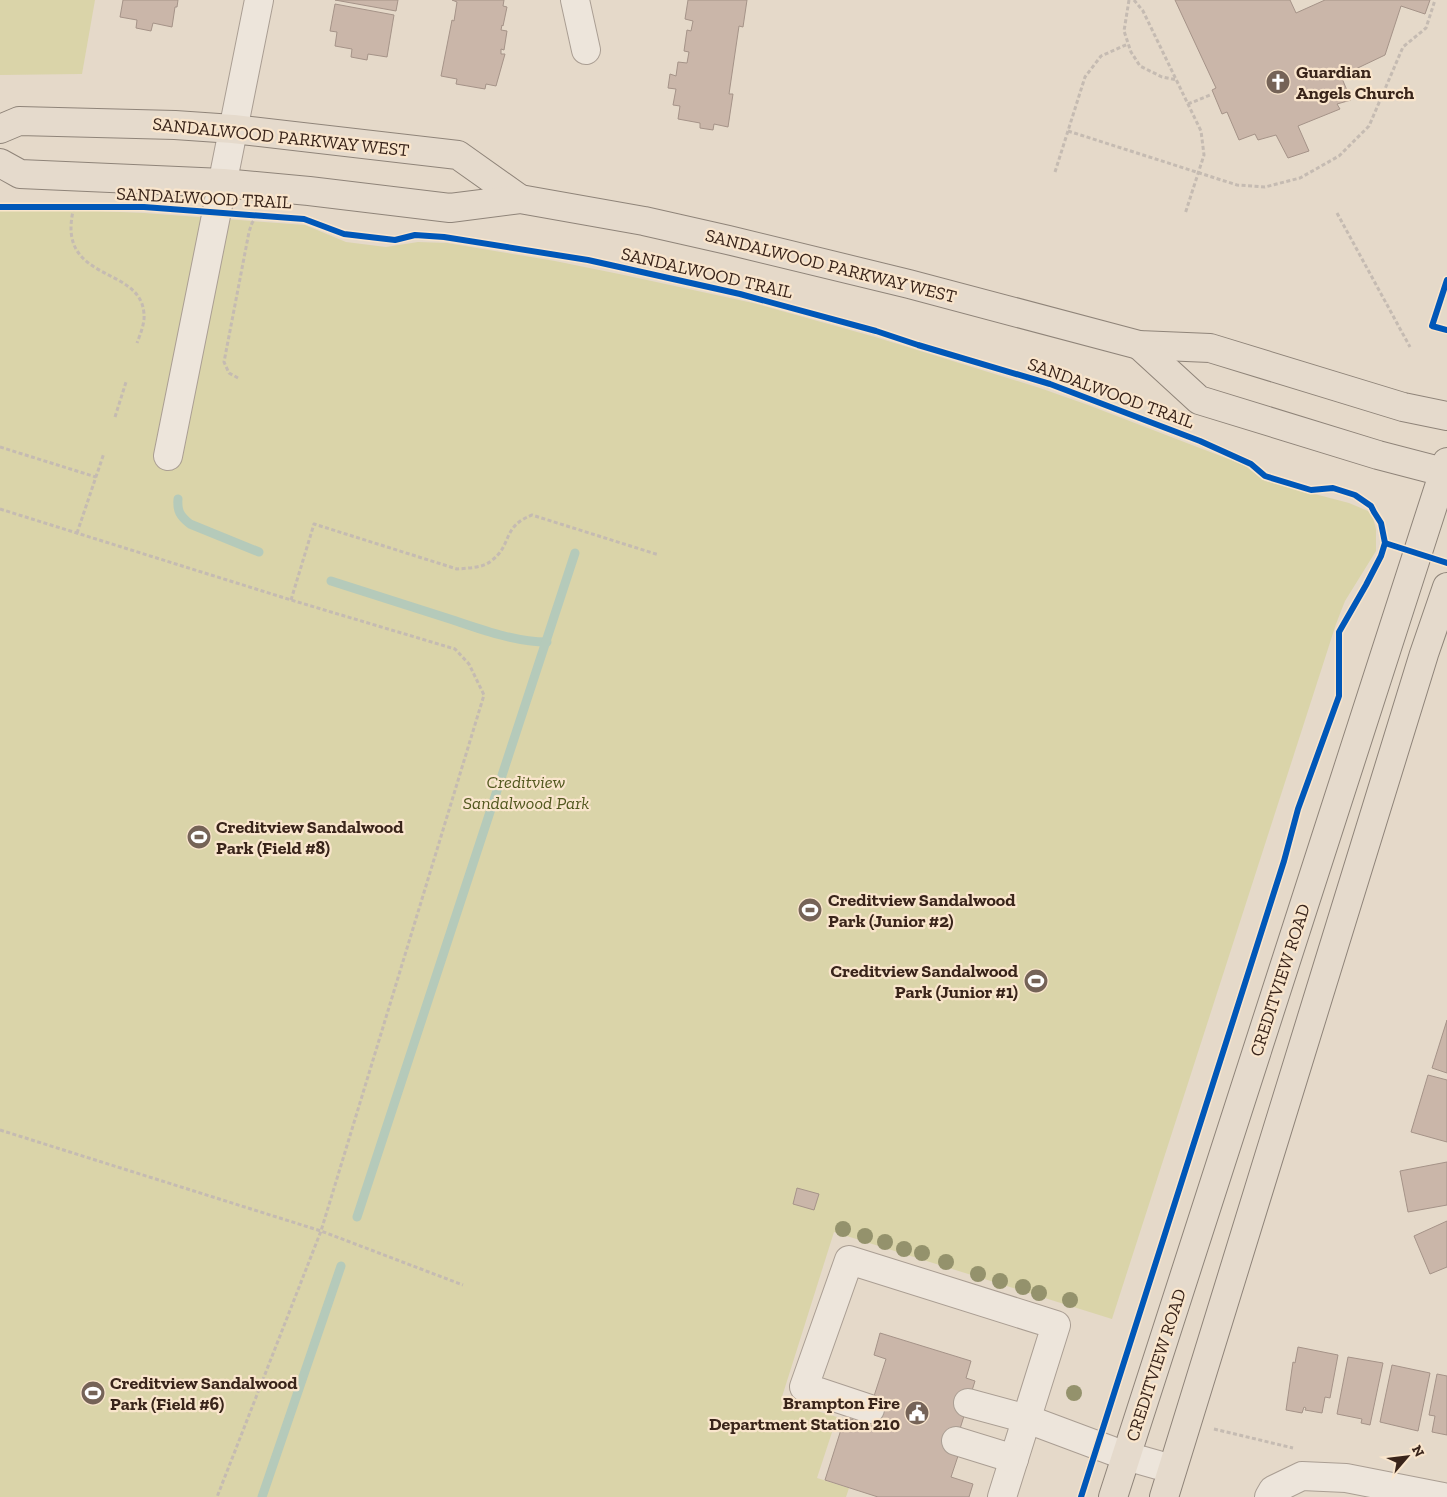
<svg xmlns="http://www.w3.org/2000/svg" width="1447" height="1497" viewBox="0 0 1447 1497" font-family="'Zilla Slab',serif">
<rect width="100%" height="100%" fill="#e5d9c9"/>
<g fill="#dad4a9">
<polygon points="0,0 95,0 82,74 0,75"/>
<polygon points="0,207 144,213 305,225 346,242 386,247 418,242 447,243 555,261 624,275 753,303 875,337 1040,388 1088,405 1244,465 1265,481 1349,503 1368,511 1373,518 1376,529 1376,551 1345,601 1336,624 1112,1319 834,1232 781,1400 837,1417 817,1478 849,1488 846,1497 0,1497"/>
</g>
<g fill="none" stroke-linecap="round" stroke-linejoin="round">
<g stroke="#b5caba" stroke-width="9">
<path d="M178,499C177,511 180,516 190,524L259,552"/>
<path d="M331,581C372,594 413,607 453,620C483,630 516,642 547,642"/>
<polyline points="357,1217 575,553"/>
<polyline points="262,1497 341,1266"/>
</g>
</g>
<g fill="#cab6a9" stroke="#a59388">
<polygon points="123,0 178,0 177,7 175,7 172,27 153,23 151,31 136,28 137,20 120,17"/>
<polygon points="335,0 398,0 396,11"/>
<polygon points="452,0 504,0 503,6 507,7 503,26 502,25 501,30 507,31 504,50 501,49 501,54 505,54 496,86 486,84 485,89 456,84 457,79 441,76 452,20 454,21 457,2"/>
<polygon points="688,0 747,0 743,27 739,26 729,94 733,94 728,127 714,124 713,130 700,128 700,123 678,119 680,106 673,105 676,89 668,88 670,74 676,76 678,62 687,63 689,52 684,51 687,30 691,31 693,21 685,19"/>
<polygon points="1175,0 1290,0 1296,13 1325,0 1430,0 1425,14 1401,6 1385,55 1341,76 1351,100 1337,104 1340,109 1298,126 1309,151 1288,158 1276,135 1258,140 1255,134 1239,140 1227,112 1222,114 1212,90 1216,88"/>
<polygon points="335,4 394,15 387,57 368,54 367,60 351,57 352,49 335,46 337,32 330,31"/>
<polygon points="1447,1020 1447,1073 1432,1068"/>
<polygon points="1428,1075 1447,1080 1447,1142 1411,1132"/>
<polygon points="1447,1162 1447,1205 1408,1212 1400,1171"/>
<polygon points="797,1188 819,1194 814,1210 793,1204"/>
<polygon points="1447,1221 1447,1267 1430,1274 1414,1236"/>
<polygon points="880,1333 971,1361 966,1378 975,1381 953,1451 959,1453 951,1477 973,1484 969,1497 878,1497 825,1480 845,1417 865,1424 886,1359 874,1355"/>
<polygon points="1298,1347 1338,1355 1330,1398 1325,1397 1322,1413 1305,1410 1306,1408 1304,1407 1302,1413 1286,1410 1293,1362 1295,1363"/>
<polygon points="1348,1357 1383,1363 1370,1425 1361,1423 1362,1419 1337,1414"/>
<polygon points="1392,1365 1430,1373 1418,1431 1380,1422"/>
<polygon points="1437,1374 1447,1376 1447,1435 1432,1432 1435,1416 1429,1415"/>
</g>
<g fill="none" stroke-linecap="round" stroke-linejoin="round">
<defs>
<g id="minor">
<polyline points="575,0 586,50"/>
<polyline points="168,456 259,0"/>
<polyline points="968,1403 1027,1419 1126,1456 1172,1469"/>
<polyline points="870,1409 804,1387 849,1260 1056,1325 1002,1497"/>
<polyline points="956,1441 1014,1459"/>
<polyline points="1269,1497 1273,1490 1302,1476 1346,1478 1443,1497"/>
</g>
<g id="major">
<polyline points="0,129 19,121 175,125 233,129 458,155 520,199"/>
<polyline points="0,163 20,174 223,183 309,191 450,208 520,199 644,221 728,240 909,284 1139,345 1210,348 1403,407 1447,416"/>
<polyline points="1139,345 1199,400 1378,455 1447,473"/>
<polyline points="1113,1497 1447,462"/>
<polyline points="1164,1497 1424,654 1447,587"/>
</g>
</defs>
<use href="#minor" stroke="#aa9e93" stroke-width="30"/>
<use href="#major" stroke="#8f8479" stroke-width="30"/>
<g stroke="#c5bbb2" stroke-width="3" stroke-dasharray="4 2.5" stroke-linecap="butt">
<polyline points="1129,0 1124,31 1131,52 1140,66 1162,77 1177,80"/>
<polyline points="1134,0 1143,11 1201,131 1204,155 1185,214"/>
<polyline points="1188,104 1210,95"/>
<polyline points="1068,131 1237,185 1265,187 1300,178 1339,156 1369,126 1403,47 1426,28 1435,0"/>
<polyline points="1055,172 1085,77 1101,56 1128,44"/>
<path d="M74,207C54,284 141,264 144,314C145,323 140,335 137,343"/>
<polyline points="1337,213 1410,347"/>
<polyline points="238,378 229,373 224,362 249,232 252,223 258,215"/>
<polyline points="115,417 126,382"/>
<polyline points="0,447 96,477"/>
<polyline points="0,509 291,600 455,649 469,664 484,695 321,1231 217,1497"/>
<polyline points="77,533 104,453"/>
<path d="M291,600L314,524L457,569C468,568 483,568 491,561C513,545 501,527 532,515L659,555"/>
<polyline points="0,1130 321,1231 463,1285"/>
<polyline points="1214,1429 1293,1448"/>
</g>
<use href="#minor" stroke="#ede5db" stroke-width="28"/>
<use href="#major" stroke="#e5dacc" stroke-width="28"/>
<defs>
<g id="cycleway">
<polyline points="0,207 144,207 304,219 344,234 395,240 415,235 444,237 588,260 740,294 876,331 918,345 1050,384 1200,441 1251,464 1265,476 1311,490 1333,488 1355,495 1371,506 1374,512 1381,523 1385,543 1381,556 1366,585 1339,632 1339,696 1298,809 1284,861 1081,1497"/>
<polyline points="1447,280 1432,326 1447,330"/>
<polyline points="1385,543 1447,563"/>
</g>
</defs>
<use href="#cycleway" stroke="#f9e5cc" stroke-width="9"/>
<use href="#cycleway" stroke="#0057b8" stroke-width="6"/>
</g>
<g fill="#94926c">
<circle cx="843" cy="1229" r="8"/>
<circle cx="865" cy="1236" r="8"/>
<circle cx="885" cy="1242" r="8"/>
<circle cx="904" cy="1249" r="8"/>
<circle cx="922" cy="1253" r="8"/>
<circle cx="946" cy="1262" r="8"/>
<circle cx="978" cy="1274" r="8"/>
<circle cx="1000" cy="1281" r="8"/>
<circle cx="1023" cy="1287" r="8"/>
<circle cx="1039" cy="1293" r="8"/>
<circle cx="1070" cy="1300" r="8"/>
<circle cx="1074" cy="1393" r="8"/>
</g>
<defs>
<symbol id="church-disc" viewBox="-11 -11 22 22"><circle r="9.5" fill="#756357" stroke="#f9e5cc"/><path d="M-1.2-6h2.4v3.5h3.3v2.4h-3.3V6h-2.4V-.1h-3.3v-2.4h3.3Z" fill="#fff"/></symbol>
<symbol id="stadium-disc" viewBox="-11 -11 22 22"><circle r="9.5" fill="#756357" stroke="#f9e5cc"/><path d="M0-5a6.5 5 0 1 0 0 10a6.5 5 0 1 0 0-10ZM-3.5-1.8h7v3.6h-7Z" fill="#fff"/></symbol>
<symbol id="civic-disc" viewBox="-11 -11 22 22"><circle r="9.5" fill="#756357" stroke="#f9e5cc"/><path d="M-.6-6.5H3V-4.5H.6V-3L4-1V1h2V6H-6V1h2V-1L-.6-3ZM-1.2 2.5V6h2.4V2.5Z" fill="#fff"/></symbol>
</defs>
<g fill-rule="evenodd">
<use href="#church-disc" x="1264" y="68" width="28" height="28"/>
<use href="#stadium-disc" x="185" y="823" width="28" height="28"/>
<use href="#stadium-disc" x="796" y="896" width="28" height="28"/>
<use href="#stadium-disc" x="1022" y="967" width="28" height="28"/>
<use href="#stadium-disc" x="79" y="1379" width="28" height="28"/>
<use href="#civic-disc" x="903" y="1399" width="28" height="28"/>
</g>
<g text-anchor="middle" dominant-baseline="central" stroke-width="4.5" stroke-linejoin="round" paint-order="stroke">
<g font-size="18" font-weight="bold" fill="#39241a" stroke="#f9e5cc" text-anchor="start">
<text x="1296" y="72">Guardian<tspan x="1296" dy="21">Angels Church</tspan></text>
<text x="216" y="827">Creditview Sandalwood<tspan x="216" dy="21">Park (Field #8)</tspan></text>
<text x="828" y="900">Creditview Sandalwood<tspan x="828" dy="21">Park (Junior #2)</tspan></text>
<text x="1018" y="971" text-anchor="end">Creditview Sandalwood<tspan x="1018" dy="21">Park (Junior #1)</tspan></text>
<text x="110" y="1383">Creditview Sandalwood<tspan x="110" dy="21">Park (Field #6)</tspan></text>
<text x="900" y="1403" text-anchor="end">Brampton Fire<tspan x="900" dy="21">Department Station 210</tspan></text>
</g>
<g font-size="18" fill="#39241a" stroke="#f9e5cc">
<text transform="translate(281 137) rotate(6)">SANDALWOOD PARKWAY WEST</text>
<text transform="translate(204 198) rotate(3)">SANDALWOOD TRAIL</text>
<text transform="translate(831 266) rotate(14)">SANDALWOOD PARKWAY WEST</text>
<text transform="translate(707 273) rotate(13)">SANDALWOOD TRAIL</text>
<text transform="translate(1111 393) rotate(20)">SANDALWOOD TRAIL</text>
<text transform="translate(1280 980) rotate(-72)">CREDITVIEW ROAD</text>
<text transform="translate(1156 1365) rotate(-72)">CREDITVIEW ROAD</text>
</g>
<g font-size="18" font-style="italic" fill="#52581f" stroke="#f9e5cc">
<text x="526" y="782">Creditview<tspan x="526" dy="21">Sandalwood Park</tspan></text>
</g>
</g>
<g transform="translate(1407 1457) rotate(62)" stroke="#f9e5cc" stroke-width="4" paint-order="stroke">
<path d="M0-4L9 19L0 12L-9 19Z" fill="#39241a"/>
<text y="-8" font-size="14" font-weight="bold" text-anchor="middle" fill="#39241a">N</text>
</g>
</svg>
